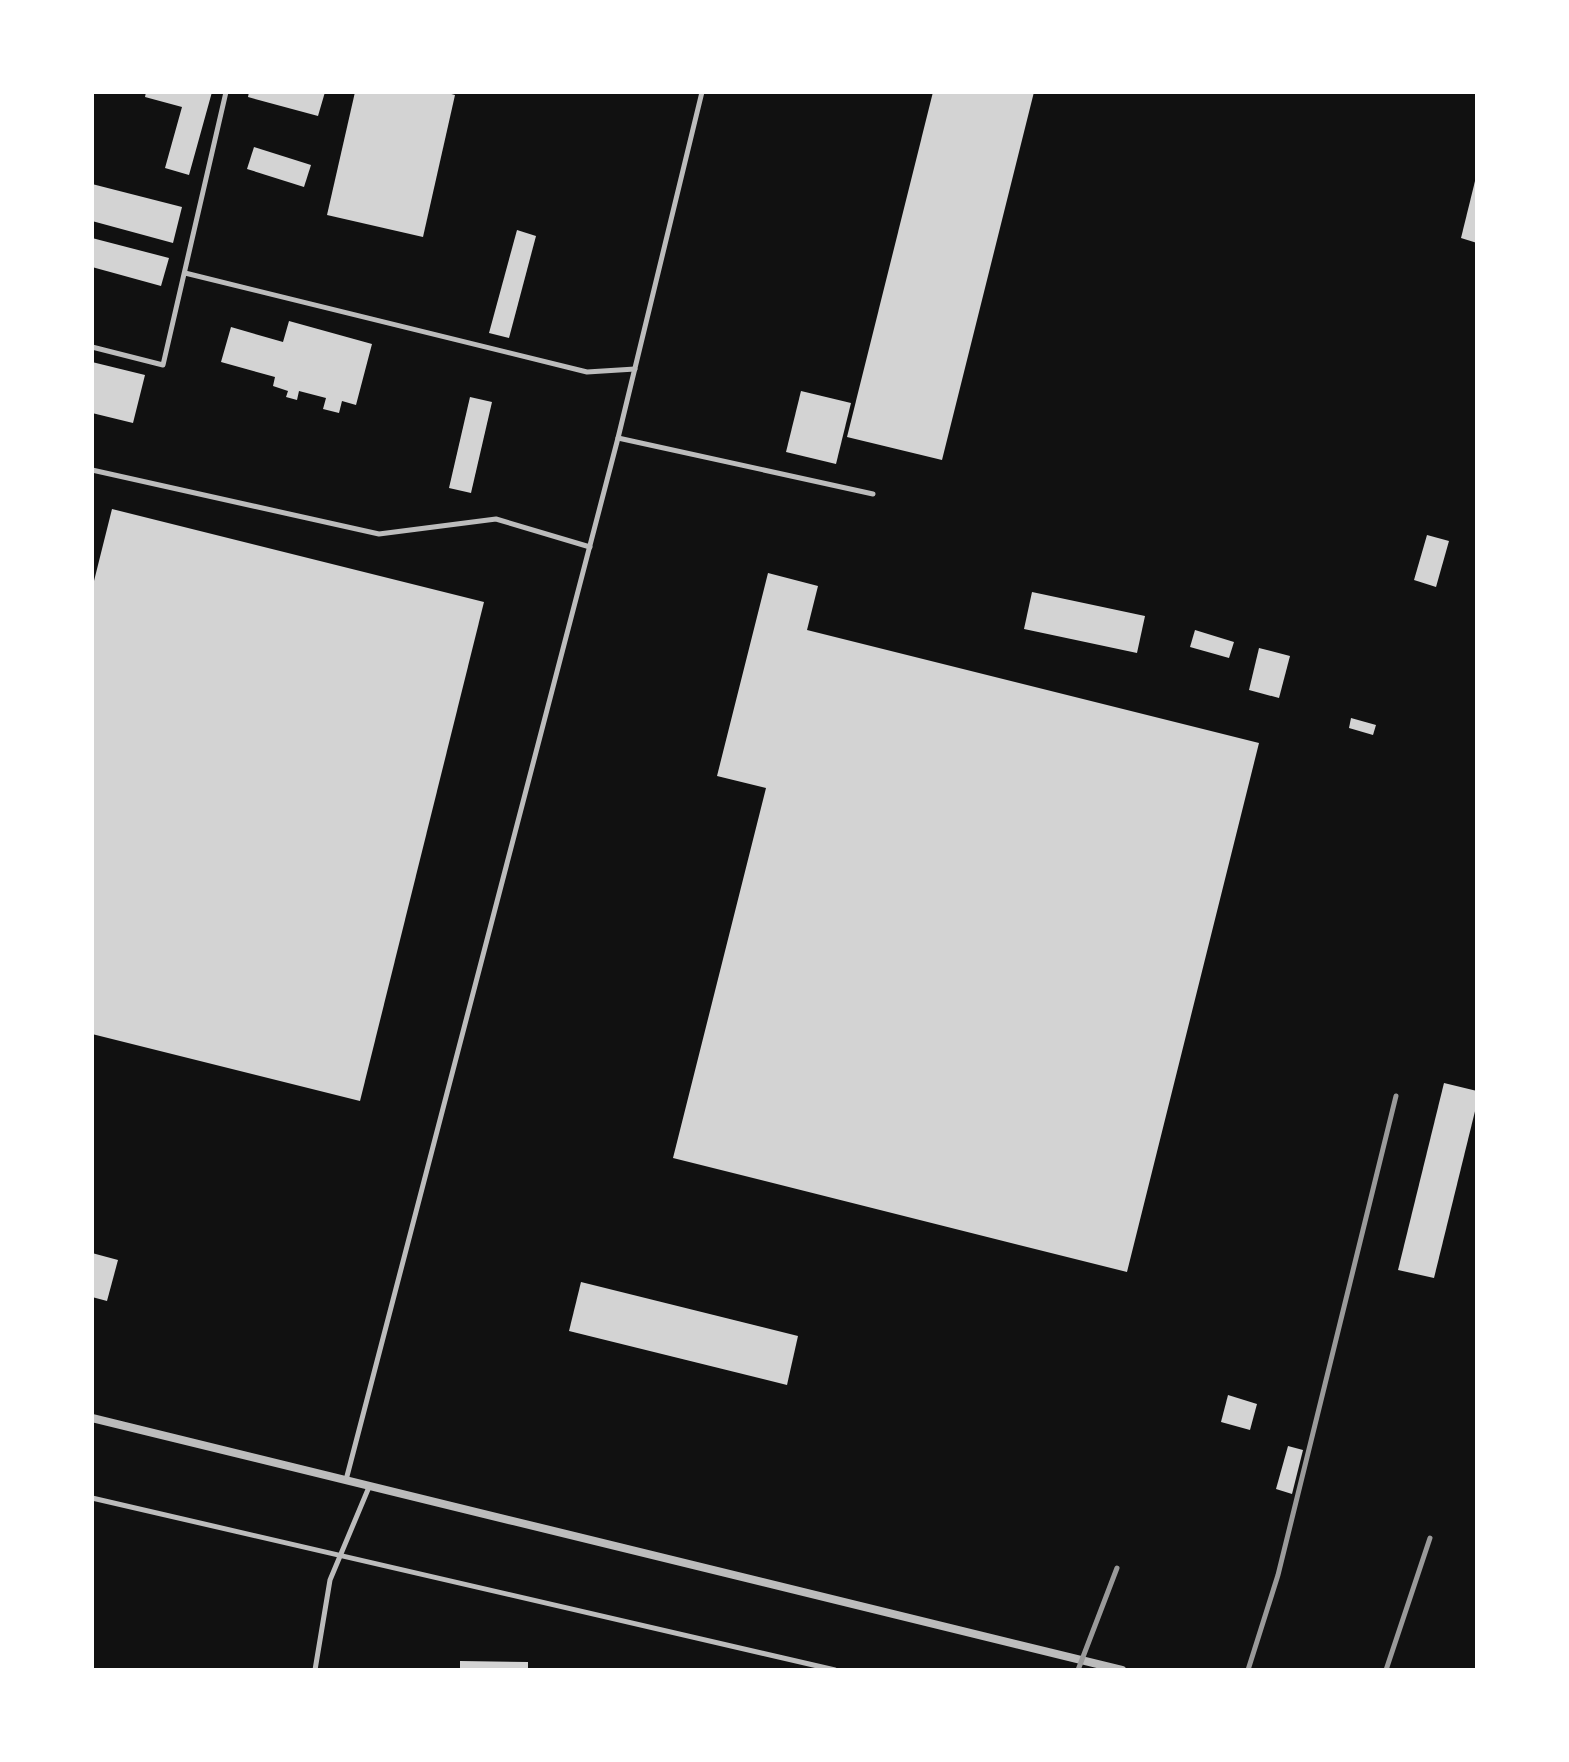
<svg xmlns="http://www.w3.org/2000/svg" width="1569" height="1762" viewBox="0 0 1569 1762" font-family="'IBM Plex Sans',sans-serif">
<rect width="100%" height="100%" fill="#111"/>
<g fill="#d3d3d3">
<polygon points="146,92 212,92 189,175 165,168 182,107 145,97"/>
<polygon points="249,92 325,92 318,116 248,97"/>
<polygon points="355,92 444,92 455,95 423,237 327,215"/>
<polygon points="933,92 1034,92 942,460 847,437"/>
<polygon points="254,147 311,165 304,187 247,169"/>
<polygon points="1476,177 1477,177 1477,243 1461,238"/>
<polygon points="92,184 182,207 173,243 92,221"/>
<polygon points="517,230 536,236 509,338 489,333"/>
<polygon points="92,238 169,258 161,286 92,267"/>
<polygon points="289,321 372,344 356,405 342,401 339,413 323,409 326,398 299,391 297,400 286,397 288,391 273,386 275,377 221,362 231,327 283,342"/>
<polygon points="92,362 145,375 133,423 92,413"/>
<polygon points="801,391 851,403 836,464 786,452"/>
<polygon points="470,397 492,402 471,493 449,488"/>
<polygon points="112,509 484,602 360,1101 92,1034 92,589"/>
<polygon points="1427,535 1449,541 1436,587 1414,580"/>
<polygon points="768,573 818,586 807,630 1259,743 1127,1272 673,1158 766,788 717,776"/>
<polygon points="1032,592 1145,616 1137,653 1024,629"/>
<polygon points="1195,630 1234,642 1229,658 1190,647"/>
<polygon points="1259,648 1290,656 1279,698 1249,690"/>
<polygon points="1351,718 1376,725 1373,735 1349,728"/>
<polygon points="1444,1083 1477,1091 1477,1103 1434,1278 1398,1270"/>
<polygon points="92,1253 118,1260 107,1301 92,1297"/>
<polygon points="581,1282 798,1336 787,1385 569,1331"/>
<polygon points="1228,1395 1257,1404 1250,1430 1221,1422"/>
<polygon points="1288,1446 1303,1450 1292,1494 1276,1489"/>
<polygon points="460,1661 528,1662 528,1670 460,1670"/>
</g>
<g fill="none" stroke-linecap="round" stroke-linejoin="round">
<g stroke="#bcbcbc" stroke-width="5">
<polyline points="185,273 587,372 635,369"/>
<polyline points="92,347 163,365 226,92"/>
<polyline points="618,438 873,494"/>
<polyline points="92,470 379,534 496,519 590,547"/>
<polyline points="346,1480 618,438 702,92"/>
<polyline points="92,1498 835,1670"/>
<polyline points="315,1670 330,1580 369,1487"/>
</g>
<polyline stroke="#bcbcbc" stroke-width="8" points="92,1418 1122,1670"/>
<g stroke="#9a9a9a" stroke-width="5">
<polyline points="1078,1670 1117,1568"/>
<polyline points="1248,1670 1278,1575 1396,1096"/>
<polyline points="1386,1670 1430,1538"/>
</g>
</g>
<rect width="1569" height="1762" fill="none" stroke="#ffffff" stroke-width="188"/>
</svg>
